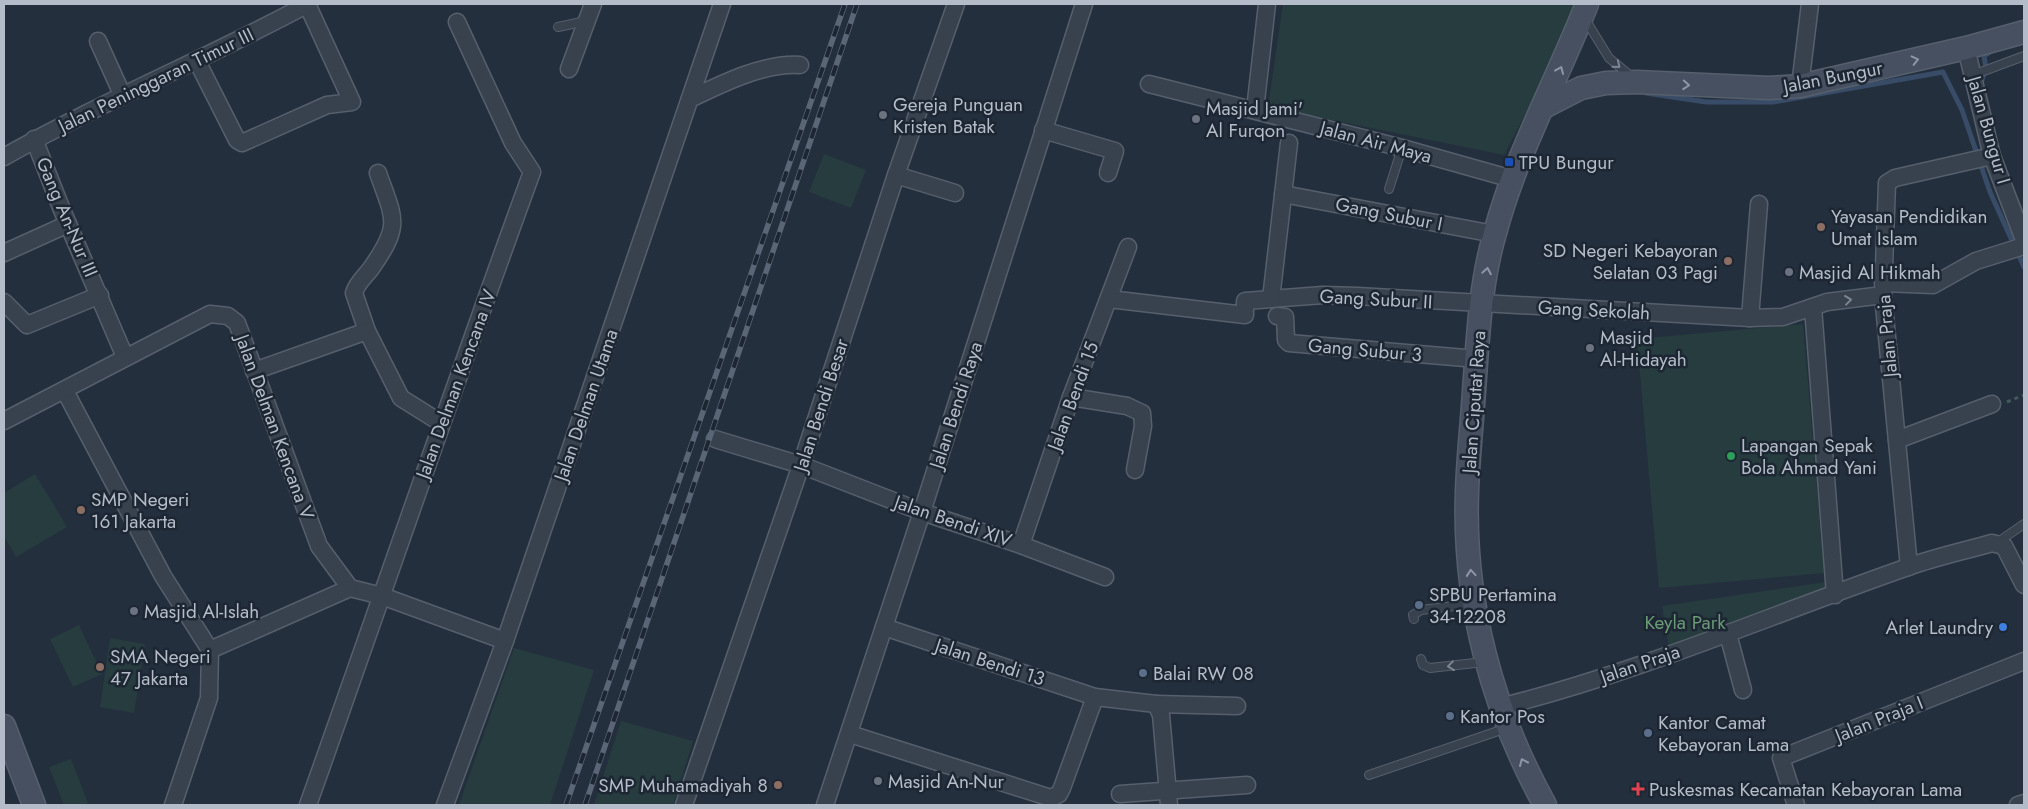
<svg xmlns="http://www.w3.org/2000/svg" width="2028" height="809" viewBox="0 0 2028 809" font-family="Jost,sans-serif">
<rect width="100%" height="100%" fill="#242f3e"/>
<g fill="#263c3f">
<polygon points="1283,4 1578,4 1557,53 1504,155 1268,107"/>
<polygon points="824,154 866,170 851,208 809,192"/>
<polygon points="1803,324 1824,573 1659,588 1637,339"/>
<polygon points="35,474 67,527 16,557 4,536 4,493"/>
<polygon points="1826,582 1830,593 1669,647 1662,606"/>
<polygon points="79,625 102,674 73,687 50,639"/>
<polygon points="110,638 145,644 134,713 100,707"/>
<polygon points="514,648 594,670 550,805 459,805"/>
<polygon points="621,721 693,741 673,805 594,805"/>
<polygon points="71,759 88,803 82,805 64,805 49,767"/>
</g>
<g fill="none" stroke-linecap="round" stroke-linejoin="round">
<g stroke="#394c67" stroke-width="5">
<polyline points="1980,86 1986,68 1984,56 1993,50"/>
<polyline points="1646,93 1706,102 1773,102 1943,72 1962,110 1990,192 2024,267"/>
</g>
<defs>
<g id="lane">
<polyline points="1585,19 1609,58 1632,77"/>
<polyline points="558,27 586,21"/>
<polyline points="1973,79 1981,72 2024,56"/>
<polyline points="1389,189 1402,148"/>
<polyline points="1998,542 2024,524"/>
<polyline points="1414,619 1413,615 1421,610 1472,604"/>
<polyline points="1421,659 1423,665 1430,668 1484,662"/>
<polyline points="1369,775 1507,728"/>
</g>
<g id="street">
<polyline points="98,41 122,94"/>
<polyline points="1966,48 1992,156 2024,240"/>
<polyline points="197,61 237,140 242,143 327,105 352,102 307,4"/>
<polyline points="569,69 593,4"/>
<polyline points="1149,84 1402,148 1512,179"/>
<polyline points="1800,86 1810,4"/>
<path d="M690,99C723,83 763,63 800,65"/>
<polyline points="1255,110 1267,4"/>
<polyline points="1043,130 1115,151 1108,173"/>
<polyline points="34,139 62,210 125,357"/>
<path d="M4,157C103,101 208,58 308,4"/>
<polyline points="896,175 955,193"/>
<polyline points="1283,194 1494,234"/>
<polyline points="4,253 68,224"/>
<polyline points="1883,283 1933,285 1976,261 2024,246"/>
<polyline points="1109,299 1245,315 1245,301 1323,295 1357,296 1750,318 1783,317 1827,302 1883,295"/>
<polyline points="1271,299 1289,143"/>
<polyline points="4,302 27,325 100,295"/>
<polyline points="1813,307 1835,595"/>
<polyline points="1277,316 1285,317 1286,340 1289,343 1477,359"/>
<polyline points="1750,318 1759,204"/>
<path d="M367,331L354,293C357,282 366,276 372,267C402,224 394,219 378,173"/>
<polyline points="254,371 367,331 401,398 441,423"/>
<polyline points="65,391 163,576 210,650 209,698 173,805"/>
<polyline points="1071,397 1127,406 1142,413 1143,426 1135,470"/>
<polyline points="4,421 210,314 228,316 237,323 319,546 350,588 382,596 505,641"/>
<polyline points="715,439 801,465 922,512 1021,545 1105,577"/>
<polyline points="1897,440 1992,404"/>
<polyline points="1021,545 1071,397 1128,247"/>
<polyline points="1909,567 1883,295 1887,183 1895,178 1992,156"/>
<polyline points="884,627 1095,697 1156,704 1161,715 1169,805"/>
<polyline points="1728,634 1743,690"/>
<polyline points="210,650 350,588"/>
<polyline points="1156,704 1237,706"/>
<path d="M1500,707C1640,672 1773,614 1908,567C1936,557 1964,551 1992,543L2004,546L2024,585"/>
<polyline points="850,734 1051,798 1059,794 1062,788 1095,697"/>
<polyline points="1120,794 1247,785"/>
<path d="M308,805C383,594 455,382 532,172L513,143L457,22"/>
<polyline points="445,805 505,641 722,4"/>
<polyline points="684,805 801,465 896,175 956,4"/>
<polyline points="825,805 922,512 1084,4"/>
<polyline points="1796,805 1781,758 2024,661"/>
<polyline points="2018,805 2024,803"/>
</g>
<g id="secondary">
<polyline points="1544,107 1581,88 1606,83 1637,82 1769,88 1800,86 1966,48 2024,32"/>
<polyline points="4,726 34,805"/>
<path d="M1545,805C1492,709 1463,602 1467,492C1468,458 1472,424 1474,391C1478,338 1480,284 1495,233C1516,154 1557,80 1587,4"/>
</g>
</defs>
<use href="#lane" stroke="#565f6c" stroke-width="10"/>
<use href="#street" stroke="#565f6c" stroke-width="19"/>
<use href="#secondary" stroke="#565f6c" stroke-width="25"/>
<polyline stroke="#44595c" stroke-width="3" stroke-dasharray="4 4" stroke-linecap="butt" points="2007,402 2024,395"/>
<use href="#lane" stroke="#38414e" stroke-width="8"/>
<use href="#street" stroke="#38414e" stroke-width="16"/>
<use href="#secondary" stroke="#465061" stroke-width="22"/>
<defs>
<g id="rail">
<polyline points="566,805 845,4"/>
<polyline points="585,805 857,4"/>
</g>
</defs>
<use href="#rail" stroke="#5a6575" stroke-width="5.5"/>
<use href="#rail" stroke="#1d2633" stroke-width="4" stroke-dasharray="11" stroke-linecap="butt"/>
</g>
<defs><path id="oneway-chevron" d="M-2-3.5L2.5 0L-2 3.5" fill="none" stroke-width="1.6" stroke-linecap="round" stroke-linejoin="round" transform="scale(1.25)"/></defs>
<g stroke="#8e96a5">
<use href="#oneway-chevron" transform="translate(1915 60) rotate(-13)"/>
<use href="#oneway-chevron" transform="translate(1560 70) rotate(-67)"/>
<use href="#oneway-chevron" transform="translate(1686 85) rotate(4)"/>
<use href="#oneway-chevron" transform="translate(1487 271) rotate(-80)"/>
<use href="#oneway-chevron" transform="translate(1471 573) rotate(-95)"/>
<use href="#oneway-chevron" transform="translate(1523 762) rotate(-114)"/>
</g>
<g stroke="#7c8592">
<use href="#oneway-chevron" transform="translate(1617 65) rotate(39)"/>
<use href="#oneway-chevron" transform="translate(1848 300) rotate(-7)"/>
<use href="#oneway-chevron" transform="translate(1451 666) rotate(173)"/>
</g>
<g fill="#6b7280" stroke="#1d2633" stroke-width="2">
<circle cx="883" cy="115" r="5"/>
<circle cx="1196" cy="119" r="5"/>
<circle cx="1789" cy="272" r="5"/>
<circle cx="1590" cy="348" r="5"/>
<circle cx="134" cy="611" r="5"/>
<circle cx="878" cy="781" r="5"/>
</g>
<rect fill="#1a4fb4" stroke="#1d2633" stroke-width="2" x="1504" y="157" width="10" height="10" rx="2.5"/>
<g fill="#8d6e63" stroke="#1d2633" stroke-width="2">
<circle cx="1821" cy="227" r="5"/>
<circle cx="1728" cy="261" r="5"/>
<circle cx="81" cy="510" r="5"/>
<circle cx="100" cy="667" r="5"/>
<circle cx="778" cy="785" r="5"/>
</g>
<circle fill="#2e9e5b" stroke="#1d2633" stroke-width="2" cx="1731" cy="456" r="5"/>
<g fill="#5c6f8a" stroke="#1d2633" stroke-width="2">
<circle cx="1419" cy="605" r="5"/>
<circle cx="1143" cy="673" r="5"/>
<circle cx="1450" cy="716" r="5"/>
<circle cx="1648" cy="733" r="5"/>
</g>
<circle fill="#3f7fe0" stroke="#1d2633" stroke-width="2" cx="2003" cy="627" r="5"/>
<path fill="#e0444e" stroke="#1d2633" stroke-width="2" d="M1635.5 781.5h5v5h5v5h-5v5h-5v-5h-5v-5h5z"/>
<g text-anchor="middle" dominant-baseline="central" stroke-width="5" stroke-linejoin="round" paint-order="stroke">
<g font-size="19" fill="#b4bcc9" stroke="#1d2633">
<text transform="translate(1833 77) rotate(-11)">Jalan Bungur</text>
<text transform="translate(156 80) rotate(-26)">Jalan Peninggaran Timur III</text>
<text transform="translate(1989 130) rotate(74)">Jalan Bungur I</text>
<text transform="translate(1376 142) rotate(15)">Jalan Air Maya</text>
<text transform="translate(1389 214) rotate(11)">Gang Subur I</text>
<text transform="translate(67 217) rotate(67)">Gang An-Nur III</text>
<text transform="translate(1376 299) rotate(3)">Gang Subur II</text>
<text transform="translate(1594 310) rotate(3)">Gang Sekolah</text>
<text transform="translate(1887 336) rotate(-95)">Jalan Praja</text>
<text transform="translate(1365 350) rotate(5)">Gang Subur 3</text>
<text transform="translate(456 384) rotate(-70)">Jalan Delman Kencana IV</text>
<text transform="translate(1073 396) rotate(-70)">Jalan Bendi 15</text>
<text transform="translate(1474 402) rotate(-86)">Jalan Ciputat Raya</text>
<text transform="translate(586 405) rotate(-71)">Jalan Delman Utama</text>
<text transform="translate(821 405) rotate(-72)">Jalan Bendi Besar</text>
<text transform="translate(956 405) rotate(-72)">Jalan Bendi Raya</text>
<text transform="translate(275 427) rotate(70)">Jalan Delman Kencana V</text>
<text transform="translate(953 521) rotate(19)">Jalan Bendi XIV</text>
<text transform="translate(990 662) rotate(18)">Jalan Bendi 13</text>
<text transform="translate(1640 664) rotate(-19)">Jalan Praja</text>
<text transform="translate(1879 719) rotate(-22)">Jalan Praja I</text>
</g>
<g font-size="19" fill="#b4bcc9" stroke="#1d2633" text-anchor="start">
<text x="893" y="104">Gereja Punguan<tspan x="893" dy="22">Kristen Batak</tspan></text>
<text x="1206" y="108">Masjid Jami'<tspan x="1206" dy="22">Al Furqon</tspan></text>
<text x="1519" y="162">TPU Bungur</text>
<text x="1831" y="216">Yayasan Pendidikan<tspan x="1831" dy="22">Umat Islam</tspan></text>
<text x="1718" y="250" text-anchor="end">SD Negeri Kebayoran<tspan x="1718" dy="22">Selatan 03 Pagi</tspan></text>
<text x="1799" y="272">Masjid Al Hikmah</text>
<text x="1600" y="337">Masjid<tspan x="1600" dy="22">Al-Hidayah</tspan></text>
<text x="1741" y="445">Lapangan Sepak<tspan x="1741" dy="22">Bola Ahmad Yani</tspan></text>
<text x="91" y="499">SMP Negeri<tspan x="91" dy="22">161 Jakarta</tspan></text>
<text x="1429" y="594">SPBU Pertamina<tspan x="1429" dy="22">34-12208</tspan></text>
<text x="144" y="611">Masjid Al-Islah</text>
<text x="1993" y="627" text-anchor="end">Arlet Laundry</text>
<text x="110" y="656">SMA Negeri<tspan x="110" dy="22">47 Jakarta</tspan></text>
<text x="1153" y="673">Balai RW 08</text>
<text x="1460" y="716">Kantor Pos</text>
<text x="1658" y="722">Kantor Camat<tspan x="1658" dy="22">Kebayoran Lama</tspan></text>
<text x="888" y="781">Masjid An-Nur</text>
<text x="768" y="785" text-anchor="end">SMP Muhamadiyah 8</text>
<text x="1649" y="789">Puskesmas Kecamatan Kebayoran Lama</text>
</g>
<g font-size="19" fill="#6b9a76" stroke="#1d2633">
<text x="1685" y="622">Keyla Park</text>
</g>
</g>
<rect width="2028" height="809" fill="none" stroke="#b4bcc9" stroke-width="10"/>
</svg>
